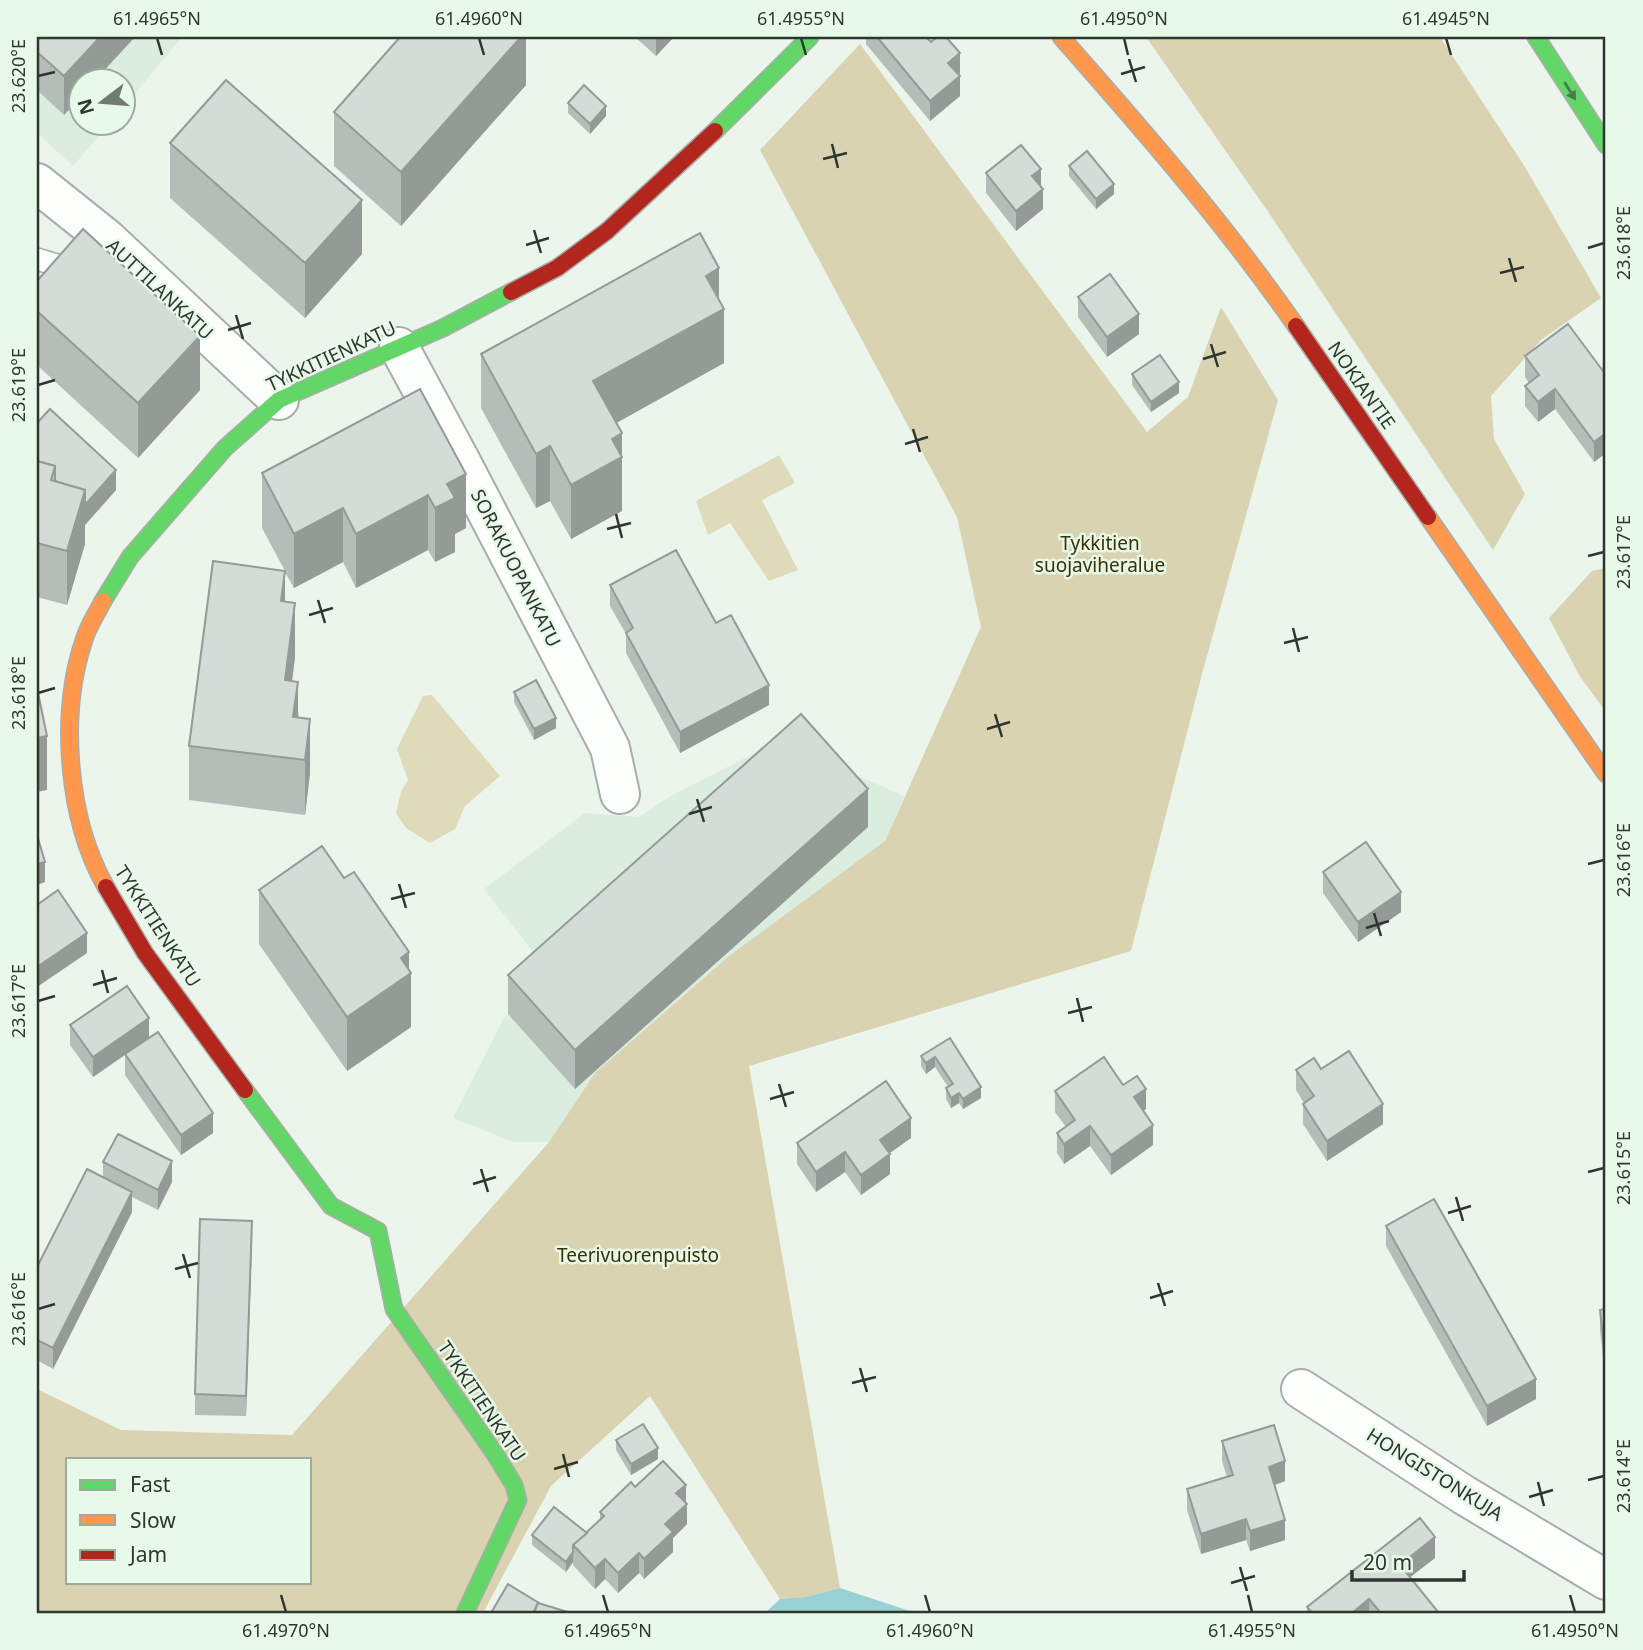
<svg xmlns="http://www.w3.org/2000/svg" width="1643" height="1650" viewBox="0 0 1643 1650" font-family="'Noto Sans',sans-serif">
<rect width="100%" height="100%" fill="#ebf5ec"/>
<g fill="#dbedde">
<polygon points="37,37 182,37 123,108 122,80 80,80 80,122 110,123 73,166 37,133"/>
<polygon points="778,741 904,796 885,842 729,956 595,1073 549,1142 514,1142 453,1118 504,1018 549,972 484,889 585,813 639,817 667,798"/>
</g>
<g fill="#dfdbba">
<polygon points="779,455 795,483 762,500 798,570 769,581 730,523 708,535 696,501"/>
<polygon points="432,695 500,776 465,806 455,829 430,843 406,828 396,813 401,792 408,780 397,749 423,696"/>
</g>
<g fill="#d9d3b1" fill-rule="evenodd">
<polygon points="1146,37 1440,37 1525,167 1601,298 1541,340 1491,396 1494,439 1525,494 1493,550 1269,213"/>
<path d="M860,44L1147,432L1188,397L1221,307L1278,400L1202,674L1131,951L749,1066L840,1588L806,1597L780,1599L650,1396L551,1486L483,1613H37V1389L121,1430L292,1435L549,1142L595,1073L729,956L885,841L981,627L957,517L760,150ZM68,1459H310V1582H68Z"/>
<polygon points="1606,568 1606,712 1579,675 1549,618 1592,571"/>
</g>
<polygon fill="#99d0d4" points="840,1588 916,1613 765,1613 780,1599 806,1597"/>
<g fill="none" stroke-linecap="round" stroke-linejoin="round">
<defs>
<polyline id="lane" points="37,259 60,266 79,262"/>
<g id="street">
<polyline points="37,183 107,239 279,400"/>
<polyline points="399,347 461,462 610,748 620,794"/>
<polyline points="1301,1389 1464,1495 1606,1580"/>
</g>
<g id="fast">
<polyline points="1536,37 1606,145"/>
<polyline points="715,131 810,37"/>
<polyline points="103,601 130,557 225,448 279,400 443,328 511,292"/>
<polyline points="245,1090 331,1206 378,1231 394,1309 495,1454 514,1485 518,1500 465,1613"/>
</g>
<g id="slow">
<path d="M1061,37C1143,130 1225,224 1296,326"/>
<polyline points="1428,517 1606,774"/>
<path d="M103,601C97,613 88,626 84,640C59,714 67,819 106,887"/>
</g>
<g id="jam">
<polyline points="511,292 557,268 607,231 715,131"/>
<polyline points="1296,326 1428,517"/>
<polyline points="106,887 145,953 245,1090"/>
</g>
</defs>
<use href="#lane" stroke="#a7aea8" stroke-width="24"/>
<use href="#street" stroke="#a7aea8" stroke-width="42"/>
<use href="#fast" stroke="#a7aea8" stroke-width="19"/>
<use href="#slow" stroke="#a7aea8" stroke-width="19"/>
<use href="#jam" stroke="#a7aea8" stroke-width="19"/>
<use href="#lane" stroke="#fcfefc" stroke-width="21"/>
<use href="#street" stroke="#fcfefc" stroke-width="38"/>
<use href="#fast" stroke="#63d668" stroke-width="16"/>
<use href="#slow" stroke="#ff974d" stroke-width="16"/>
<use href="#jam" stroke="#b3261e" stroke-width="16"/>
</g>
<g fill="#b5bdb9">
<polygon points="37,37 135,37 95,80 80,80 64,115 37,90"/>
<polygon points="526,37 526,85 401,226 334,166 334,112"/>
<polygon points="635,37 674,37 656,56"/>
<polygon points="866,37 926,37 960,73 958,74 960,96 930,121 866,44"/>
<polygon points="568,103 606,116 590,134 568,113"/>
<polygon points="170,143 362,254 305,318 170,198"/>
<polygon points="1069,166 1114,194 1096,209 1069,176"/>
<polygon points="986,173 1043,209 1016,231 986,193"/>
<polygon points="37,281 200,390 138,458 37,365"/>
<polygon points="1078,297 1139,334 1107,357 1078,317"/>
<polygon points="719,299 724,363 616,423 622,433 622,511 571,539 550,501 536,508 481,408 481,354"/>
<polygon points="1525,356 1606,375 1606,453 1594,462 1555,409 1538,422 1525,406 1525,386 1529,383 1525,377"/>
<polygon points="1132,374 1179,393 1151,412 1132,385"/>
<polygon points="420,389 466,528 455,534 455,552 435,562 428,550 356,588 343,562 294,588 285,572 285,601 295,657 292,681 310,773 305,815 189,800 189,746 285,571 262,528 262,473"/>
<polygon points="37,423 116,490 85,525 85,544 67,605 37,597"/>
<polygon points="610,585 716,623 769,705 680,753 626,653 626,634 610,606"/>
<polygon points="514,692 556,728 534,740 514,702"/>
<polygon points="868,827 575,1089 508,1014 508,975"/>
<polygon points="1323,872 1401,912 1358,942 1323,893"/>
<polygon points="259,890 411,1027 347,1071 259,944"/>
<polygon points="70,1025 149,1038 213,1133 181,1155 125,1075 125,1055 93,1077 70,1045"/>
<polygon points="950,1038 981,1098 963,1109 959,1103 951,1108 946,1099 946,1088 948,1087 935,1067 926,1074 921,1066 921,1056"/>
<polygon points="1321,1069 1383,1124 1327,1161 1303,1124 1303,1104 1304,1103 1296,1090 1296,1070"/>
<polygon points="1123,1085 1146,1109 1143,1111 1153,1145 1111,1175 1090,1146 1064,1164 1057,1153 1057,1133 1066,1127 1055,1112 1055,1091"/>
<polygon points="911,1138 889,1153 890,1174 861,1195 845,1172 816,1192 797,1164 797,1143"/>
<polygon points="103,1162 172,1182 158,1210 132,1197 132,1212 53,1369 37,1360 37,1267 103,1177"/>
<polygon points="1386,1226 1536,1399 1487,1426 1386,1246"/>
<polygon points="252,1241 246,1416 195,1415 195,1394"/>
<polygon points="1606,1309 1606,1385 1600,1330 1600,1310"/>
<polygon points="616,1440 658,1459 631,1475 616,1450"/>
<polygon points="1222,1441 1285,1481 1275,1485 1285,1540 1250,1551 1246,1540 1201,1554 1187,1510 1187,1489 1227,1477 1222,1461"/>
<polygon points="635,1487 686,1503 687,1524 673,1538 673,1552 644,1579 639,1573 618,1593 605,1579 595,1589 573,1565 573,1562 566,1572 532,1545 532,1535 587,1533 600,1520 600,1512"/>
<polygon points="1435,1558 1410,1577 1439,1613 1307,1613 1307,1607"/>
</g>
<g fill="#949a96">
<polygon points="100,37 135,37 95,80 80,80 80,97 64,115 64,76"/>
<polygon points="521,37 526,37 526,85 401,226 401,172"/>
<polygon points="656,37 674,37 656,56"/>
<polygon points="960,53 960,73 948,83 948,63"/>
<polygon points="960,76 960,96 930,121 930,101"/>
<polygon points="606,106 606,116 590,134 590,124"/>
<polygon points="1041,169 1041,189 1032,176"/>
<polygon points="1114,184 1114,194 1096,209 1096,199"/>
<polygon points="1043,189 1043,209 1016,231 1016,211"/>
<polygon points="362,200 362,254 305,318 305,263"/>
<polygon points="719,268 719,312 724,309 724,363 593,436 593,381 706,276"/>
<polygon points="1139,314 1139,334 1107,357 1107,337"/>
<polygon points="200,336 200,390 138,458 138,403"/>
<polygon points="1179,382 1179,393 1151,412 1151,402"/>
<polygon points="1555,389 1555,409 1538,422 1538,402"/>
<polygon points="622,433 622,511 571,539 571,485 612,439"/>
<polygon points="1606,433 1606,453 1594,462 1594,442"/>
<polygon points="550,446 550,501 536,508 536,454"/>
<polygon points="116,470 116,490 85,525 85,544 67,605 67,551 85,490"/>
<polygon points="466,474 466,528 455,534 455,552 435,562 435,508 447,484"/>
<polygon points="428,495 428,550 356,588 356,534"/>
<polygon points="343,508 343,562 294,588 294,534"/>
<polygon points="285,571 285,625 281,601"/>
<polygon points="295,603 295,657 285,734 285,680"/>
<polygon points="298,682 298,736 293,717"/>
<polygon points="769,685 769,705 680,753 680,732"/>
<polygon points="556,718 556,728 534,740 534,729"/>
<polygon points="310,719 310,773 305,815 305,760"/>
<polygon points="47,736 47,790 37,792 37,738"/>
<polygon points="868,789 868,827 575,1089 575,1050"/>
<polygon points="45,862 45,882 37,885 37,864"/>
<polygon points="1401,892 1401,912 1358,942 1358,922"/>
<polygon points="87,933 87,953 37,987 37,967"/>
<polygon points="409,952 409,974 411,973 411,1027 347,1071 347,1017 401,958"/>
<polygon points="149,1018 149,1038 93,1077 93,1057"/>
<polygon points="935,1057 935,1067 926,1074 926,1063"/>
<polygon points="981,1087 981,1098 963,1109 963,1099"/>
<polygon points="1146,1089 1146,1109 1134,1117 1134,1097"/>
<polygon points="959,1093 959,1103 951,1108 951,1098"/>
<polygon points="1383,1104 1383,1124 1327,1161 1327,1141"/>
<polygon points="213,1113 213,1133 181,1155 181,1135"/>
<polygon points="911,1118 911,1138 880,1160 880,1140"/>
<polygon points="1153,1125 1153,1145 1111,1175 1111,1155"/>
<polygon points="1090,1126 1090,1146 1064,1164 1064,1144"/>
<polygon points="845,1152 845,1172 816,1192 816,1172"/>
<polygon points="890,1154 890,1174 861,1195 861,1175"/>
<polygon points="172,1161 172,1182 158,1210 158,1190"/>
<polygon points="132,1192 132,1212 53,1369 53,1348"/>
<polygon points="252,1221 252,1241 246,1416 246,1396"/>
<polygon points="1536,1379 1536,1399 1487,1426 1487,1406"/>
<polygon points="658,1448 658,1459 631,1475 631,1464"/>
<polygon points="1285,1461 1285,1481 1269,1487 1269,1467"/>
<polygon points="686,1485 686,1505 676,1493"/>
<polygon points="687,1504 687,1524 673,1538 673,1552 644,1579 644,1559 665,1524"/>
<polygon points="1246,1519 1246,1540 1201,1554 1201,1534"/>
<polygon points="1285,1520 1285,1540 1250,1551 1250,1531"/>
<polygon points="1435,1537 1435,1558 1400,1585 1400,1565"/>
<polygon points="573,1552 573,1562 566,1572 566,1562"/>
<polygon points="639,1553 639,1573 618,1593 618,1573"/>
<polygon points="605,1559 605,1579 595,1589 595,1568"/>
<polygon points="1369,1599 1369,1613 1352,1613"/>
</g>
<g fill="#d3dcd7" stroke="#949a96" stroke-width="2">
<polygon points="37,37 100,37 64,76 37,52"/>
<polygon points="400,37 521,37 401,172 334,112"/>
<polygon points="877,37 926,37 931,42 937,37 946,37 960,53 948,63 960,76 930,101"/>
<polygon points="226,80 362,200 305,263 170,143"/>
<polygon points="584,85 606,106 590,124 568,103"/>
<polygon points="1021,145 1041,169 1032,176 1043,189 1016,211 986,173"/>
<polygon points="1087,151 1114,184 1096,199 1069,166"/>
<polygon points="83,229 200,336 138,403 37,311 37,281"/>
<polygon points="700,233 719,268 706,276 724,309 593,381 622,433 612,439 622,457 571,485 550,446 536,454 481,354"/>
<polygon points="1110,274 1139,314 1107,337 1078,297"/>
<polygon points="1568,324 1606,375 1606,433 1594,442 1555,389 1538,402 1525,386 1539,375 1525,356"/>
<polygon points="1160,355 1179,382 1151,402 1132,374"/>
<polygon points="420,389 466,474 447,484 455,498 435,508 428,495 356,534 343,508 294,534 262,473"/>
<polygon points="50,409 116,470 85,505 85,490 57,482 55,480 55,466 37,461 37,423"/>
<polygon points="37,461 55,466 51,480 85,490 67,551 37,543"/>
<polygon points="676,550 716,623 731,615 769,685 680,732 626,633 633,628 610,585"/>
<polygon points="213,561 285,571 281,601 295,603 285,680 298,682 293,717 310,719 305,760 189,746"/>
<polygon points="536,680 556,718 534,729 514,692"/>
<polygon points="37,688 47,736 37,738"/>
<polygon points="801,714 868,789 575,1050 508,975"/>
<polygon points="37,835 45,862 37,864"/>
<polygon points="1366,842 1401,892 1358,922 1323,872"/>
<polygon points="322,846 344,878 354,872 409,952 401,958 411,973 347,1017 259,890"/>
<polygon points="58,890 87,933 37,967 37,905"/>
<polygon points="127,986 149,1018 93,1057 70,1025"/>
<polygon points="158,1032 213,1113 181,1135 125,1054"/>
<polygon points="950,1038 981,1087 963,1099 959,1093 951,1098 946,1088 953,1084 935,1057 926,1063 921,1056"/>
<polygon points="1349,1051 1383,1104 1327,1141 1303,1104 1314,1096 1296,1070 1314,1058 1321,1069"/>
<polygon points="1104,1057 1123,1085 1137,1076 1146,1089 1134,1097 1153,1125 1111,1155 1090,1126 1064,1144 1057,1133 1075,1120 1055,1091"/>
<polygon points="886,1081 911,1118 880,1140 890,1154 861,1175 845,1152 816,1172 797,1143"/>
<polygon points="118,1134 172,1161 158,1190 103,1162"/>
<polygon points="87,1169 132,1192 53,1348 37,1340 37,1267"/>
<polygon points="1434,1199 1536,1379 1487,1406 1386,1226"/>
<polygon points="200,1219 252,1221 246,1396 195,1394"/>
<polygon points="1606,1309 1606,1365 1600,1310"/>
<polygon points="643,1424 658,1448 631,1464 616,1440"/>
<polygon points="1274,1425 1285,1461 1269,1467 1285,1520 1250,1531 1246,1519 1201,1534 1187,1489 1233,1475 1222,1441"/>
<polygon points="663,1461 686,1485 676,1493 687,1504 665,1524 673,1532 644,1559 639,1553 618,1573 605,1559 595,1568 573,1545 604,1516 600,1512 631,1482 635,1487"/>
<polygon points="554,1507 587,1533 573,1545 573,1552 566,1562 532,1535"/>
<polygon points="1420,1518 1435,1537 1400,1565 1439,1613 1381,1613 1369,1599 1352,1613 1312,1613 1307,1607"/>
<polygon points="508,1584 539,1603 538,1603 533,1613 491,1613"/>
<polygon points="538,1603 571,1613 534,1613"/>
</g>
<defs><path id="oneway-solid" d="M-6-.8H1V-3.2L6.5 0L1 3.2V.8H-6Z" transform="scale(1.75)"/></defs>
<use fill="#467e49" href="#oneway-solid" transform="translate(1570 91) rotate(58)"/>
<path fill="none" stroke="#2f3630" stroke-width="2.5" d="M157,38L162,55M479,38L484,55M801,38L806,55M1124,38L1128,55M1446,38L1451,55M1129,59L1136,82M1121,74L1145,67M38,76L55,72M832,144L838,168M823,159L847,153M534,230L541,253M526,245L549,238M1588,248L1604,243M1509,258L1516,282M1500,273L1524,267M236,315L243,339M228,330L251,323M1211,344L1218,367M1203,359L1226,352M38,385L55,380M913,429L920,452M905,444L928,437M616,514L622,538M607,529L631,523M1588,556L1604,552M318,600L325,623M309,615L333,608M1293,628L1299,652M1284,643L1308,637M38,693L55,688M995,714L1002,737M987,729L1010,722M697,799L704,822M689,814L712,807M1588,864L1604,860M399,884L406,908M391,899L415,893M1374,913L1381,936M1366,928L1389,921M102,970L108,993M93,985L117,978M1077,998L1083,1022M38,1001L55,996M1068,1013L1092,1007M779,1084L786,1107M770,1099L794,1092M481,1169L488,1192M1588,1172L1604,1168M473,1184L496,1177M1456,1197L1463,1221M1448,1213L1471,1206M183,1254L190,1278M175,1269L198,1263M1158,1283L1165,1306M1150,1298L1173,1291M38,1309L55,1304M860,1368L867,1392M852,1383L876,1377M563,1454L569,1477M554,1469L578,1462M1588,1480L1604,1476M1538,1482L1544,1506M1529,1497L1553,1490M1240,1567L1247,1591M1231,1583L1255,1576M281,1595L286,1612M603,1595L608,1612M925,1595L930,1612M1248,1595L1252,1612M1570,1595L1575,1612"/>
<g text-anchor="middle" dominant-baseline="central" stroke-width="5" stroke-linejoin="round" paint-order="stroke">
<g font-size="19" fill="#2f3630" stroke="#e7f9e9">
<text transform="translate(160 289) rotate(43)">AUTTILANKATU</text>
<text transform="translate(331 356) rotate(-25)">TYKKITIENKATU</text>
<text transform="translate(1362 385) rotate(55)">NOKIANTIE</text>
<text transform="translate(516 568) rotate(63)">SORAKUOPANKATU</text>
<text transform="translate(158 926) rotate(57)">TYKKITIENKATU</text>
<text transform="translate(482 1401) rotate(56)">TYKKITIENKATU</text>
<text transform="translate(1435 1474) rotate(32)">HONGISTONKUJA</text>
</g>
<g font-size="19" fill="#3d3001" stroke="#e7f9e9">
<text x="1100" y="543">Tykkitien<tspan x="1100" dy="22">suojaviheralue</tspan></text>
<text x="638" y="1255">Teerivuorenpuisto</text>
</g>
</g>
<rect width="1643" height="1650" fill="none" stroke="#e7f9e9" stroke-width="77"/>
<rect x="66" y="1458" width="245" height="126" fill="#e7f9e9" stroke="#9dab9f" stroke-width="2"/>
<rect x="80" y="1480" width="35" height="10" fill="#63d668" stroke="#9dab9f" stroke-width="2"/>
<text x="130" y="1492" font-size="21" fill="#2f3630">Fast</text>
<rect x="80" y="1515" width="35" height="10" fill="#ff974d" stroke="#9dab9f" stroke-width="2"/>
<text x="130" y="1528" font-size="21" fill="#2f3630">Slow</text>
<rect x="80" y="1550" width="35" height="10" fill="#b3261e" stroke="#9dab9f" stroke-width="2"/>
<text x="130" y="1562" font-size="21" fill="#2f3630">Jam</text>
<g transform="translate(102 102) rotate(254)"><circle r="33" fill="#e7f9e9" stroke="#9dab9f" stroke-width="2"/>
<path d="M0-5L12 26L0 18L-12 26Z" fill="#717972"/>
<text y="-10" font-size="19" font-weight="bold" text-anchor="middle" fill="#2f3630">N</text>
</g>
<path d="M1352 1570v10h112v-10" fill="none" stroke="#2f3630" stroke-width="3.5"/>
<text x="1363" y="1570" font-size="21" fill="#2f3630" stroke="#e7f9e9" stroke-width="5" paint-order="stroke">20 m</text>
<rect x="38" y="38" width="1566" height="1574" fill="none" stroke="#2f3630" stroke-width="2.5"/>
<g font-size="18" text-anchor="middle" fill="#2f3630">
<text x="157" y="25">61.4965°N</text>
<text x="479" y="25">61.4960°N</text>
<text x="801" y="25">61.4955°N</text>
<text x="1124" y="25">61.4950°N</text>
<text x="1446" y="25">61.4945°N</text>
<text transform="translate(19 76) rotate(-90)" y="6">23.620°E</text>
<text transform="translate(1624 243) rotate(-90)" y="6">23.618°E</text>
<text transform="translate(19 385) rotate(-90)" y="6">23.619°E</text>
<text transform="translate(1624 552) rotate(-90)" y="6">23.617°E</text>
<text transform="translate(19 693) rotate(-90)" y="6">23.618°E</text>
<text transform="translate(1624 860) rotate(-90)" y="6">23.616°E</text>
<text transform="translate(19 1001) rotate(-90)" y="6">23.617°E</text>
<text transform="translate(1624 1168) rotate(-90)" y="6">23.615°E</text>
<text transform="translate(19 1309) rotate(-90)" y="6">23.616°E</text>
<text transform="translate(1624 1476) rotate(-90)" y="6">23.614°E</text>
<text x="286" y="1637">61.4970°N</text>
<text x="608" y="1637">61.4965°N</text>
<text x="930" y="1637">61.4960°N</text>
<text x="1252" y="1637">61.4955°N</text>
<text x="1575" y="1637">61.4950°N</text>
</g>
</svg>
